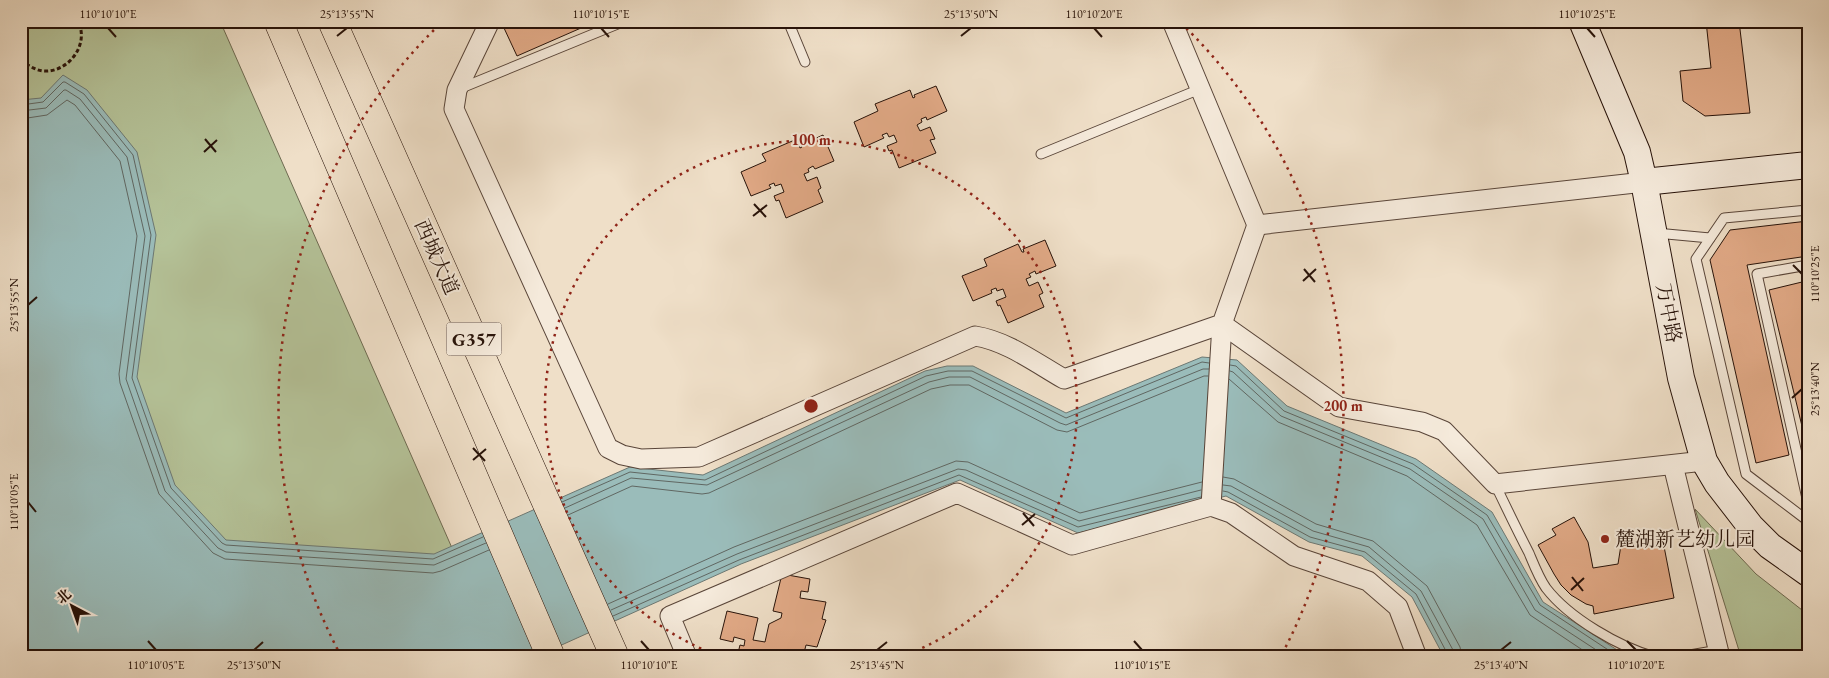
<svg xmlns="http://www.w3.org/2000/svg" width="1829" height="678" viewBox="0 0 1829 678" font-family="'EB Garamond','Noto Serif SC',serif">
<rect width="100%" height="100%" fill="#efdfc8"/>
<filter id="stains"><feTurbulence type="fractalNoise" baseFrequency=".004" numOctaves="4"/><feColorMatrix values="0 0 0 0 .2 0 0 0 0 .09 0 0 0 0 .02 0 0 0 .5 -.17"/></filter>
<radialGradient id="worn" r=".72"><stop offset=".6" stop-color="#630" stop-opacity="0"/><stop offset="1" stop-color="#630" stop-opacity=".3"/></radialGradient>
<g fill="#b5c399" stroke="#6e6a51">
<polygon points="21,21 220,21 500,657 21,657"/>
<polygon points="1695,509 1756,574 1802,610 1808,611 1808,657 1741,657"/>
</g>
<polygon fill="#9abcba" stroke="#6c7873" points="63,75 87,90 137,152 156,235 137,377 175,485 226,540 434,554 630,467 703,475 925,371 947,366 973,366 1066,413 1202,357 1237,360 1287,406 1416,459 1492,512 1543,602 1628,657 1444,657 1412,597 1362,556 1309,542 1226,496 1078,533 960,480 741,564 535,657 21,657 21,100 41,98"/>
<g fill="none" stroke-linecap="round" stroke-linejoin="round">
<g stroke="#606762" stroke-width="1">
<polyline points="21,105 43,102 63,82 65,82 84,94 133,155 151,235 132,378 171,488 222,543 226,545 433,559 483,537"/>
<polyline points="21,111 46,108 64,90 66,90 80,99 127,157 145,236 126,379 165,491 218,548 226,552 434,565 486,543"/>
<polyline points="21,119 47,115 67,100 75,105 120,161 137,236 119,374 120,383 159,494 213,553 225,559 433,573 441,571 489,550"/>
<polyline points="1230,365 1236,366 1284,411 1413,464 1487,515 1540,605 1619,657"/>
<polyline points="1230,371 1233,372 1281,416 1410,469 1483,519 1535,610 1607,657"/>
<polyline points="1229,379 1278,422 1407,476 1477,525 1530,615 1593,657"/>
<polyline points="1223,477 1234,479 1316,524 1373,541 1427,586 1460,647 1462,657"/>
<polyline points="1223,485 1231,486 1313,531 1369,547 1421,591 1453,650 1454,657"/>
<polyline points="1223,491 1228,492 1310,537 1365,552 1416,594 1447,653 1448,657"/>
<polyline points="562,502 630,472 705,480 926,376 948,371 972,371 1066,418 1202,362 1209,363"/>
<polyline points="565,508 631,478 707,485 929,382 949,377 970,377 1060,423 1066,425 1203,369 1209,369"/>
<polyline points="568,515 632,486 702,494 709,493 931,389 950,385 969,385 1057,430 1067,432 1204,376 1208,376"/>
<polyline points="608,604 734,547 956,461 968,462 1080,513 1202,482"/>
<polyline points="611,610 737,554 958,469 966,470 1079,521 1201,490"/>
<polyline points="613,616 739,560 959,475 1078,527 1201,497"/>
</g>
</g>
<g fill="#e2aa87" stroke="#271209">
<polygon points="507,21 597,21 517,56 504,28"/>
<polygon points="1706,21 1739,21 1750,113 1705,116 1683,101 1680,71 1711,68"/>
<polygon points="936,86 947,111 927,120 926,117 921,119 922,122 917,125 920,131 930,127 935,139 930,140 936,153 899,168 892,150 889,151 887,146 897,142 894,135 889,137 887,133 882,135 884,138 864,147 854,122 878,111 875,104 910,90 913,98 915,97 914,95"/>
<polygon points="823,135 834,161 815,169 813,166 808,169 809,172 804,174 807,181 817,177 821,188 818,190 823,202 786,218 779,200 776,201 774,196 784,192 781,184 775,186 774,183 769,185 771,188 751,196 741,172 766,161 762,154 797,139 800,148 802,147 801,145"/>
<polygon points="1808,221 1808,256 1747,265 1789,455 1756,463 1710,260 1730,230"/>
<polygon points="1045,240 1056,266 1036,274 1035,271 1029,274 1031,277 1026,279 1029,286 1038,282 1043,293 1039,295 1044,307 1008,323 1000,305 998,306 996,301 1006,297 1003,289 997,291 996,288 991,290 992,293 973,301 962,276 987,266 984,259 1018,244 1022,252 1024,252 1023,249"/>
<polygon points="1802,282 1808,305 1808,451 1769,290"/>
<polygon points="1574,517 1588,542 1593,568 1618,564 1621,545 1662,536 1674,598 1594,614 1593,606 1586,604 1571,595 1561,585 1554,574 1538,545 1556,535 1552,529"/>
<polygon points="782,574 810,579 808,592 801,591 800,598 826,602 822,619 826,620 817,647 806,645 805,649 796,657 737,657 740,645 744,646 745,640 734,637 733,642 720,639 727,611 758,618 753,640 765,642 769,624 781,618 782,613 773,611"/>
</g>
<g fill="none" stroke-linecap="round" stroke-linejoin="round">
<defs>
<g id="lane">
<polyline points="788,21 805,62"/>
<polyline points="459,89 625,21"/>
<polyline points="1041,154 1200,89"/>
<polyline points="1808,210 1724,218 1696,259 1746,474 1808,521"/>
<polyline points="1656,233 1710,238"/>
<polyline points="1808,265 1757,274 1808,503"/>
<path d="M1495,484C1506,507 1517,530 1529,553C1534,565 1539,578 1546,588C1569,618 1619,647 1655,657"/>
<polyline points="1678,657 1719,650"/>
</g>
<g id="street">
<path d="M490,21L457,90L454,109L608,448L622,455L641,459L699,457L975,336C1007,341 1036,363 1064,379L1222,324L1257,225"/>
<polyline points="1172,21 1257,225 1644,182"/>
<polyline points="1222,324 1339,407 1422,422 1444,431 1495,484 1704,461"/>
<polyline points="1673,465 1720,657"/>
<polyline points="1211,506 1222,324"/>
<polyline points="687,657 670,616 957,493 1072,545 1211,506 1231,513 1294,556 1368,581 1398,607 1417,657"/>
</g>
<g id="secondary">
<polyline points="1582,21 1637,152 1644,182 1681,378 1704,461 1717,483 1751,527 1770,546 1808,573"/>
<polyline points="1644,182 1808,165"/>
</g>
<g id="highway">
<polyline points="278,21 551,657"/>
<polyline points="332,21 615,657"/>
</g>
</defs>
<use href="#lane" stroke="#594539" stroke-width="11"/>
<use href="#street" stroke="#594539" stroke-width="21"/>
<use href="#secondary" stroke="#271209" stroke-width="28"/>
<use href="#highway" stroke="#271209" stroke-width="29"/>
<path stroke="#271209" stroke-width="3" stroke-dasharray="4 2.5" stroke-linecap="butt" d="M21,60C27,65 35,70 43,71C68,73 90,45 78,21"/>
<use href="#lane" stroke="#f5eadb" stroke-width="9"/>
<use href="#street" stroke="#f5eadb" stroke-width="19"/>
<use href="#secondary" stroke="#f5eadb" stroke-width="26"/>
<use href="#highway" stroke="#efdfc8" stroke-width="28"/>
</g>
<path fill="none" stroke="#271209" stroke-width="2" d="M108,28L116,37M601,28L609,37M1094,28L1102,37M1587,28L1595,37M337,36L347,28M961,36L971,28M205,139L216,152M204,152L217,140M754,204L766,217M753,216L767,205M1793,265L1802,274M1304,269L1315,282M1303,281L1316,269M28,305L37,297M1792,398L1802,389M473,448L485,461M473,460L486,449M28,502L36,512M1023,513L1034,526M1022,525L1035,514M1572,577L1583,591M1571,590L1584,578M148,641L156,650M641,641L649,650M1134,641L1142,650M1627,641L1636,650M254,650L263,642M877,650L887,642M1501,650L1511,642"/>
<g fill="none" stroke="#8f2418" stroke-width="2.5" stroke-dasharray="2.5 5">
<path d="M722 657A266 266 0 1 1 900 657"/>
<path d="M341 656A532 532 0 0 1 441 23M1181 23A532 532 0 0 1 1281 656"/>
</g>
<circle fill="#8f2418" stroke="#f5eadb" stroke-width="2" cx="1605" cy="539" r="5"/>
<g text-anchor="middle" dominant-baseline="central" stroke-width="4" stroke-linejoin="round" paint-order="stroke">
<rect fill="#f5eadb" stroke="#655348" stroke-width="1" x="446.5" y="322.5" width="55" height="33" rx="4"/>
<g font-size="19" font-weight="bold" fill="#271209">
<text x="474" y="339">G357</text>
</g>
<g font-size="20" fill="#271209" stroke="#f5eadb">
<text transform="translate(437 257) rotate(66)">西城大道</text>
<text transform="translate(1669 313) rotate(79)">万中路</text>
</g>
<g font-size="20" fill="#271209" stroke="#f5eadb" text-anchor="start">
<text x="1615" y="539">麓湖新艺幼儿园</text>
</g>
</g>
<circle cx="811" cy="406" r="8" fill="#8f2418" stroke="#f5eadb" stroke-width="2.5"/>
<g font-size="15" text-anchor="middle" font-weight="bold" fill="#8f2418" stroke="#f5eadb" stroke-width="4" stroke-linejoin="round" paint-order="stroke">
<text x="811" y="145">100 m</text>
<text x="1343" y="411">200 m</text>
</g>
<rect width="1829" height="678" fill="none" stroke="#efdfc8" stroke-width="55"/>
<g transform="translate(72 606) rotate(319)" stroke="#f5eadb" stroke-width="4" paint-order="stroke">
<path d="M0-4L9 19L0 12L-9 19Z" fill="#271209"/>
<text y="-8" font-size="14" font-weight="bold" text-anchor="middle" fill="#271209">北</text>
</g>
<rect x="28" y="28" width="1774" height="622" fill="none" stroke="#271209" stroke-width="2"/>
<g font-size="12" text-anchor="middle" fill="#271209">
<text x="108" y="18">110°10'10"E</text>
<text x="347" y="18">25°13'55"N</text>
<text x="601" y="18">110°10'15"E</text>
<text x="971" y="18">25°13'50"N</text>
<text x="1094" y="18">110°10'20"E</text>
<text x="1587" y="18">110°10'25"E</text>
<text transform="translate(1815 274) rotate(-90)" y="4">110°10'25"E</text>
<text transform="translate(14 305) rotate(-90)" y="4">25°13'55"N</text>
<text transform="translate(1815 389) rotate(-90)" y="4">25°13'40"N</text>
<text transform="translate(14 502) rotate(-90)" y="4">110°10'05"E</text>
<text x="156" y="669">110°10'05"E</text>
<text x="254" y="669">25°13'50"N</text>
<text x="649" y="669">110°10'10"E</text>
<text x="877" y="669">25°13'45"N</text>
<text x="1142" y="669">110°10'15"E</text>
<text x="1501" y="669">25°13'40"N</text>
<text x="1636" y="669">110°10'20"E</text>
</g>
<rect width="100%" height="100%" filter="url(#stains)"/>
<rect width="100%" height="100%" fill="url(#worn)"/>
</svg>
